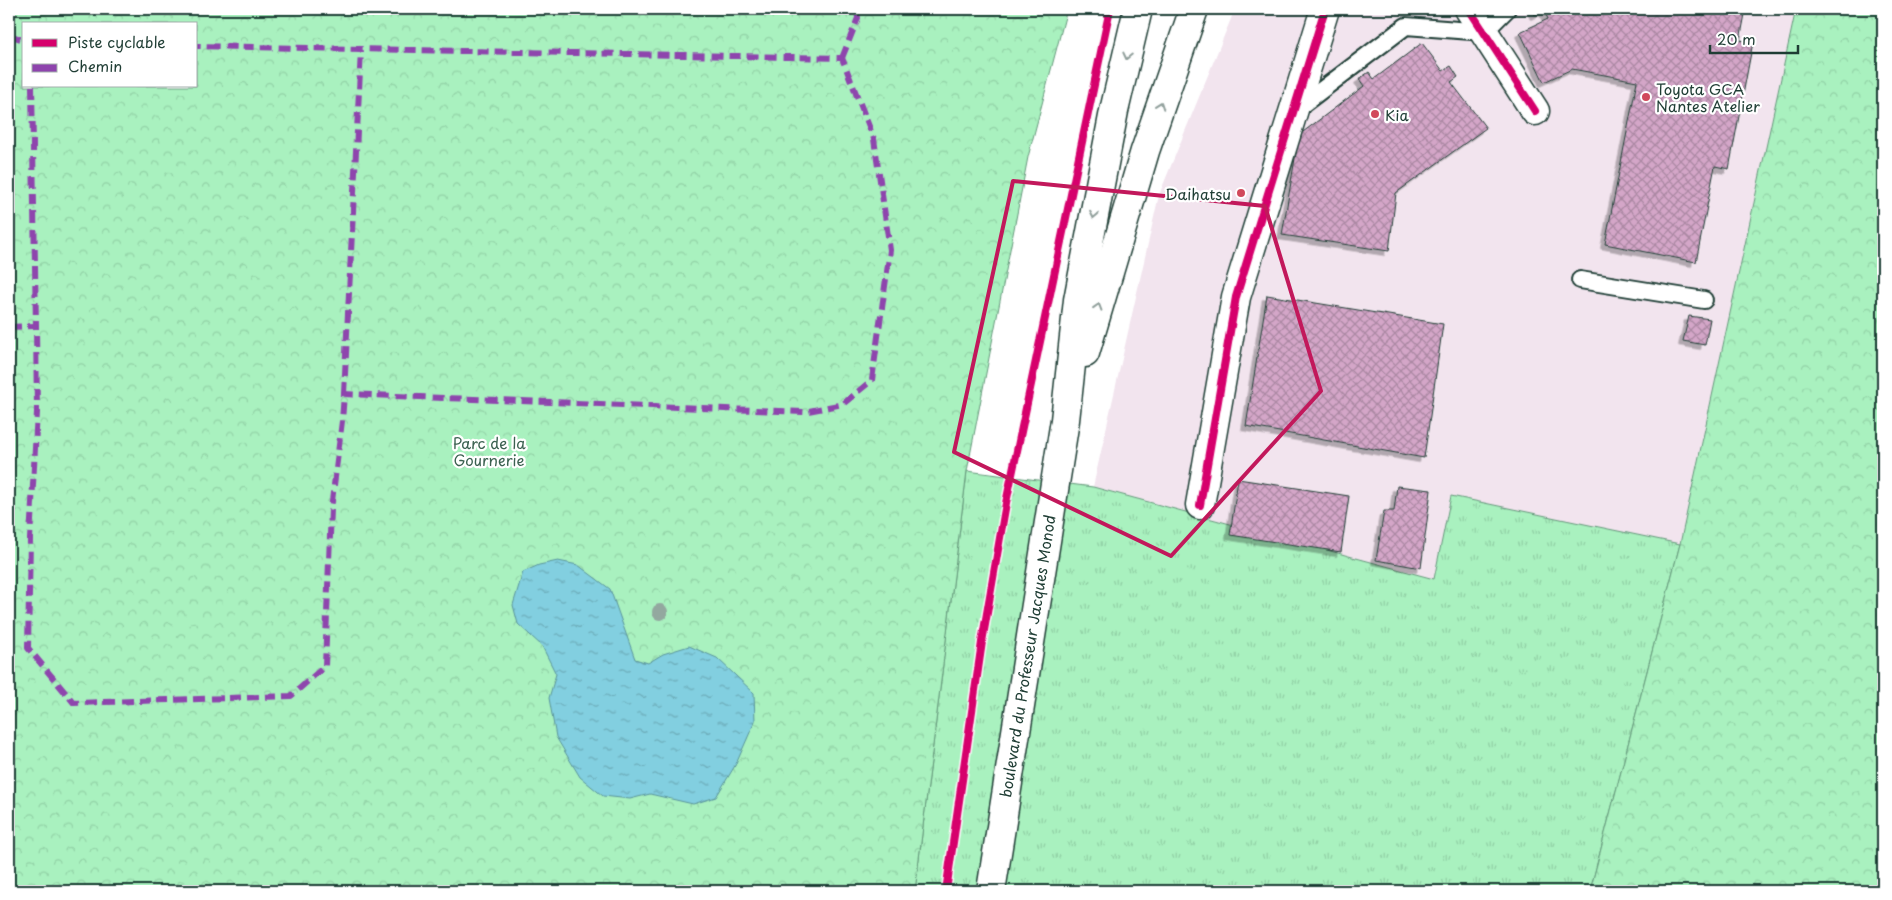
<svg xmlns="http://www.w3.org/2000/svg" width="1892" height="900" viewBox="0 0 1892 900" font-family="'Playpen Sans',sans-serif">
<defs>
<pattern id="grass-tufts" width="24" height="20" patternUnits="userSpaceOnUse" patternTransform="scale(1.25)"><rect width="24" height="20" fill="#a9f1bf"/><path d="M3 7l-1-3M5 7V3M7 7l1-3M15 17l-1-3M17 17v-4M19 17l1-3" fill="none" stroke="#91d0a5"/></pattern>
<pattern id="forest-crowns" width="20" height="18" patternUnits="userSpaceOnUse" patternTransform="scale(1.25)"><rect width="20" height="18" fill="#a9f1bf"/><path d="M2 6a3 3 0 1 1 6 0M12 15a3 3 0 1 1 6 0" fill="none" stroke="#91d0a5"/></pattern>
<pattern id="water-ripples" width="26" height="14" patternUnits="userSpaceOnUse" patternTransform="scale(1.25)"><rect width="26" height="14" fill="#82cfe0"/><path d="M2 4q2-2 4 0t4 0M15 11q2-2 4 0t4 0" fill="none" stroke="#6aa9b6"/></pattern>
<pattern id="building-cross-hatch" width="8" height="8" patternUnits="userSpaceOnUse" patternTransform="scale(1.25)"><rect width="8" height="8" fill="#d4a6c8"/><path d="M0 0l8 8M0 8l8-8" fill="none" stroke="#ab88a3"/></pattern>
<filter id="shadow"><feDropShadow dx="-4.5" dy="4.5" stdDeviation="0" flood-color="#0004"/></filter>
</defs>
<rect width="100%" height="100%" fill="#fff"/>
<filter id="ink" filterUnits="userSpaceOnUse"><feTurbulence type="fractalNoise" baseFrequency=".02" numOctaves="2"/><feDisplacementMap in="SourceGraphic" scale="10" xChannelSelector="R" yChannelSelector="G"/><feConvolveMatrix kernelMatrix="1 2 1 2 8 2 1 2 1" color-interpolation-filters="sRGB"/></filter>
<g filter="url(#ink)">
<polygon fill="#f2e4ee" points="1235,9 1796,9 1680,544 1451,496 1435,579 1093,487 1159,195"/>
<polygon fill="url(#grass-tufts)" stroke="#64977a" points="967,471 1093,487 1434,579 1451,496 1680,544 1590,891 915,891"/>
<g fill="url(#forest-crowns)" stroke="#64977a" fill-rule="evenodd">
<path d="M9,9H1067L1028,157L967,471L915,891H9ZM24,24H196V86H24Z"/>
<polygon points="1796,9 1883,9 1883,891 1590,891 1680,544"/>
</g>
<polygon fill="url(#water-ripples)" stroke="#5a959b" points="558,561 578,565 610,589 635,659 648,663 663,654 689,646 717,658 754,693 755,721 736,764 716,797 693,804 650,794 630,799 603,796 580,777 556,737 549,698 556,674 542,646 518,624 513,605 523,572 539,565"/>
<g fill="url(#building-cross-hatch)" stroke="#1f3d34" filter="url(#shadow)">
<polygon points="1532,9 1746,9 1740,40 1753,42 1729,169 1715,166 1696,262 1605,244 1637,81 1572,69 1544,82 1520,32 1548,19 1544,11 1535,15"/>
<polygon points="1422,43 1443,71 1451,66 1458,77 1451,82 1486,128 1396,193 1389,251 1282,235 1299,135 1364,86 1359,79 1369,72 1374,79"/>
<polygon points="1267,295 1443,324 1424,458 1246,426"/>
<polygon points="1689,316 1710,319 1705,345 1683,341"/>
<polygon points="1238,479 1349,496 1341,552 1230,535"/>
<polygon points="1397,486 1431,490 1421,568 1376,560 1384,511 1394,511"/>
</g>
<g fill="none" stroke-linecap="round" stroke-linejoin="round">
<defs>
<g id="service">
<polyline points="1294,111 1406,26 1484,32 1507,9"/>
<polyline points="1580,280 1704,300"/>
</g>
<g id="minor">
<polyline points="1469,9 1535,111"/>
<polyline points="1200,505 1236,297 1325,9"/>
</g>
<g id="secondary">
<polyline points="1085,353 1145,151 1194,9"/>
<polyline points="991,891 1065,420 1078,300 1114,111 1138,9"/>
</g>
</defs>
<use href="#service" stroke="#1f3d34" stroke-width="20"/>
<use href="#minor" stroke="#1f3d34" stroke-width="31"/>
<use href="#secondary" stroke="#1f3d34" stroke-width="31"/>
<use href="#service" stroke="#fff" stroke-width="16"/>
<use href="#minor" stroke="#fff" stroke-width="28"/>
<use href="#secondary" stroke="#fff" stroke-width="28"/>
<g stroke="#8e44ad" stroke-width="6" stroke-dasharray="12 6" stroke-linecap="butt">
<polyline points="9,35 24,40"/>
<polyline points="842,58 858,18 857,9"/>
<polyline points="32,86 36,326"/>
<polyline points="9,327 36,326 37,412 30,539 28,648 74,703 291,696 325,666 331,509 342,421 344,394 804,412 843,404 872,380 890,250 874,139 842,58 196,46"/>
<polyline points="344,394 361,50"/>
</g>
<defs>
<g id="cycleway">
<polyline points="1469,9 1535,111"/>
<polyline points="1200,505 1236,297 1325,9"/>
<polyline points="946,891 982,642 1006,503 1110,9"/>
</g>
</defs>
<use href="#cycleway" stroke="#fff" stroke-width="11"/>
<use href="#cycleway" stroke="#d6006c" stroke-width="8"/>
</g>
<circle fill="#93a89f" cx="660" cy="612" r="8"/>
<defs><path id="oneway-chevron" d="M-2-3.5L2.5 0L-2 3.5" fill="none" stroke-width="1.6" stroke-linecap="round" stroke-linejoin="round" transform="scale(1.25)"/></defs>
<g stroke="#8f9e9a">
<use href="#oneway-chevron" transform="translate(1127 56) rotate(103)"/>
<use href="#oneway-chevron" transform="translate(1160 105) rotate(-71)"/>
<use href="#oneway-chevron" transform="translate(1094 215) rotate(101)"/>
<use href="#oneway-chevron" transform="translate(1098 307) rotate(-73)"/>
</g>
</g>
<path fill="none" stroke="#c2185b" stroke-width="4" stroke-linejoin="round" d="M1013,181L1265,206L1321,391L1171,556L954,452Z"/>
<g fill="#d1495b" stroke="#fff" stroke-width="2">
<circle cx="1646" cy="97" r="5"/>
<circle cx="1375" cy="114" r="5"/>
<circle cx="1241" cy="193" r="5"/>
</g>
<g text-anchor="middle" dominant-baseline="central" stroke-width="4.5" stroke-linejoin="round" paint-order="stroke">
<g font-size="15" fill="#1f3d34" stroke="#fff" text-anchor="start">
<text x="1656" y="88">Toyota GCA<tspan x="1656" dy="17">Nantes Atelier</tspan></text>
<text x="1385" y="114">Kia</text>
<text x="1231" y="193" text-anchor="end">Daihatsu</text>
</g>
<g font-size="15" fill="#3b6150" stroke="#fff">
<text x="489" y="442">Parc de la<tspan x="489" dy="17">Gournerie</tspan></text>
</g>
<g font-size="15" fill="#1f3d34" stroke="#fff">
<text transform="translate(1027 656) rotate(-81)">boulevard du Professeur Jacques Monod</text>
</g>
</g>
<rect width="1892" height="900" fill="none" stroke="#fff" stroke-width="30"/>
<rect x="15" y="15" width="1862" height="870" fill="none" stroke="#1f3d34" stroke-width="2" filter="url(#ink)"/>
<rect x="22" y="22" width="175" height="65" fill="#ffffff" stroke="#a5b1ae"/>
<rect x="32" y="39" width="25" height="8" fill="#d6006c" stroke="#a5b1ae"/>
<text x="68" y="48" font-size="15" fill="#1f3d34">Piste cyclable</text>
<rect x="32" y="64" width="25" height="8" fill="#8e44ad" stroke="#a5b1ae"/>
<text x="68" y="72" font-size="15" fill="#1f3d34">Chemin</text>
<path d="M1710 45v8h88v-8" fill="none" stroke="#1f3d34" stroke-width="2.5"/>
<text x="1717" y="45" font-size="15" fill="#1f3d34" stroke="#ffffff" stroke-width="4" paint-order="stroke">20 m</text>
</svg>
